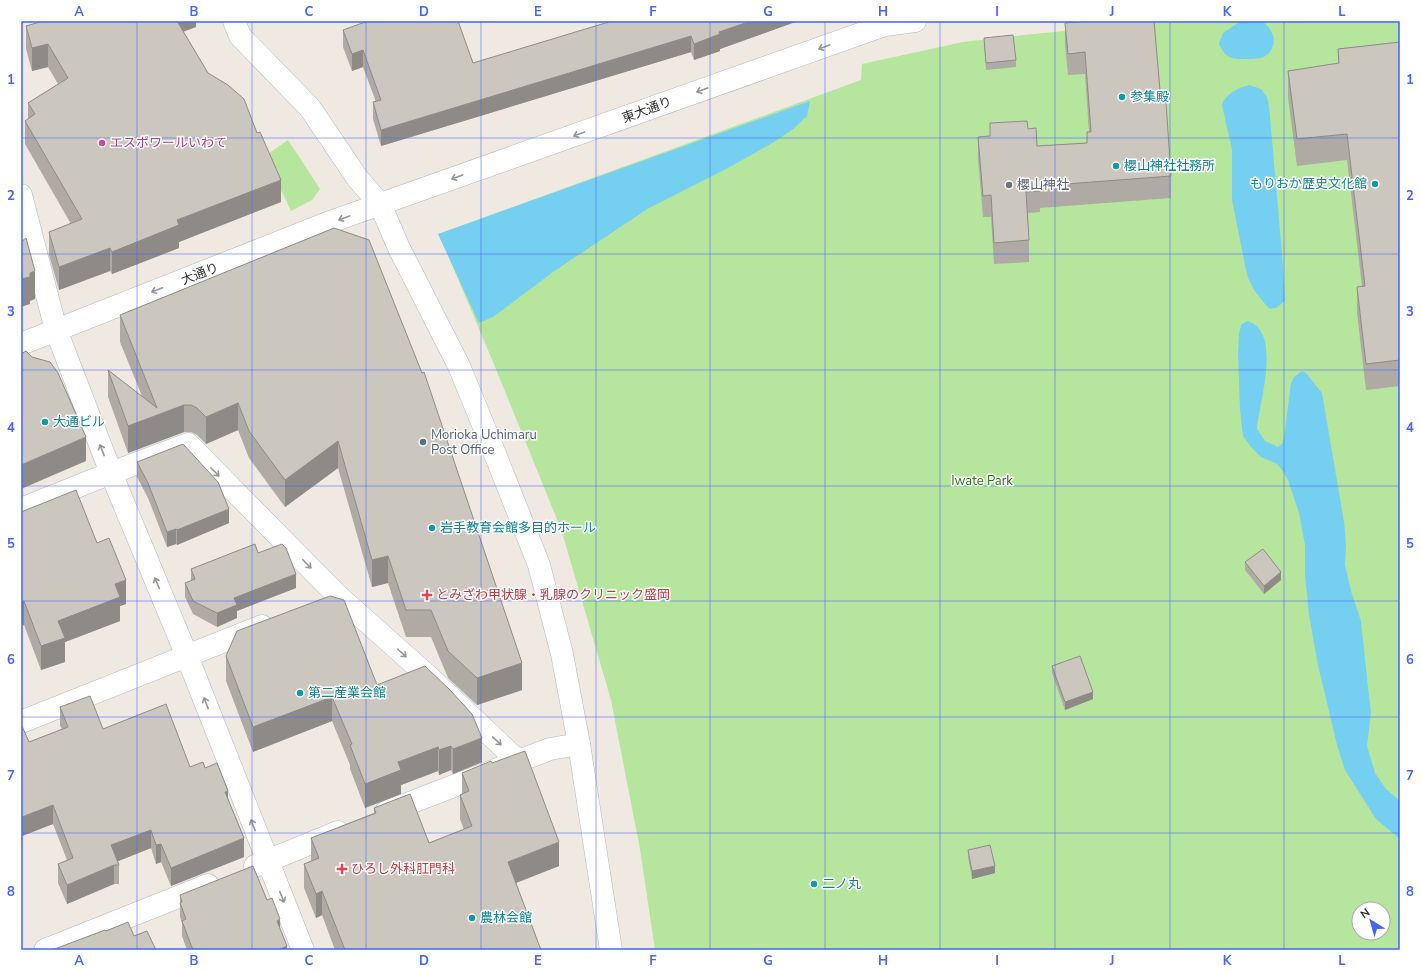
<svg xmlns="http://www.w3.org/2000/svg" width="1421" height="971" viewBox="0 0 1421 971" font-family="'Nunito Sans','Noto Sans JP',sans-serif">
<rect width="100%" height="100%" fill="#efe9e1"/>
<g fill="#b6e59e" fill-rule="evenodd">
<path d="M1174,21H1400V950H655L640,849L611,700L561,529L493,362L439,234L861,80L862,64L963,42L1033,34ZM1359,909H1383V933H1359Z"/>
<polygon points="288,140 320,189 312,200 291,211 265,156"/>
</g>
<g fill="#75cff0">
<path d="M1241,21C1256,21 1264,17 1272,33C1277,43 1271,55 1261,58C1255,59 1248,59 1242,59C1238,59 1233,59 1230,57C1225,55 1220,48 1219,43L1223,33Z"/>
<path d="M1249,85L1261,89L1267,97L1269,106L1282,253L1285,301L1276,308L1270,309L1265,304L1254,290L1248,278L1245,265L1232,200V150L1222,105C1225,94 1238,88 1249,85Z"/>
<polygon points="810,101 807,116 793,129 774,142 726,169 649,208 553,272 493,317 479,323 438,234"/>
<path d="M1247,321C1283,331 1259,403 1257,429L1265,441L1278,447L1282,444L1284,438L1291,383L1294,377L1302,371L1306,373L1322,393L1344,522L1346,544L1345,565L1351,591L1361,621L1368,688L1371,712L1367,746L1375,773L1386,789L1400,801V839L1376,819L1345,770L1337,745L1318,665L1309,615L1305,574V545L1299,513L1288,480L1282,470L1277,464L1261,457L1252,448L1243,436L1240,409L1238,353L1239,334L1241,325Z"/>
</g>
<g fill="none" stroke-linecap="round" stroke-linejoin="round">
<defs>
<g id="minor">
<polyline points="234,21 240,36 310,108 358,179 380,204 399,248 459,366 493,449 539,565 562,654 579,744 611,950"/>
<polyline points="21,195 56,330 111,473 187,656 303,950"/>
<polyline points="21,344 330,222 389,201 885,25 915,21"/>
<polyline points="21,509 111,473 188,444 337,595 429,677 518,761"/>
<polyline points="21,722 262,626"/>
<polyline points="386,812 550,749 579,744"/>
<polyline points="255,866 338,832"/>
<polyline points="45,950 208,885"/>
</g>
</defs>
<use href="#minor" stroke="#b4b7c1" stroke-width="23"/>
<use href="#minor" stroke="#fff" stroke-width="22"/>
</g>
<g fill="#afaba4">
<polygon points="196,21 196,27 183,31 281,202 179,242 179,248 112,274 110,271 59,290 49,255 49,232 71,224 25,144 25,121 28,119 28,103 58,84 48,67 32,71 26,49 26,26"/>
<polygon points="798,21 720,49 720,51 694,60 691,52 381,146 373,119 373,102 376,102 363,67 352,71 343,47 343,30 473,63"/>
<polygon points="1089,21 1154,21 1161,102 1171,176 1171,198 1040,208 1040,212 1028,213 1029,240 1029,262 994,264 991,217 983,217 978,158 978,137 990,136 990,123 1028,129 1037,146 1087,143 1087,132 1089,132 1085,74 1068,75 1065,45 1065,23 1089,22"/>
<polygon points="984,38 1016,60 1016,67 986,70 984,45"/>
<polygon points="1400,42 1400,386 1366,390 1357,313 1357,287 1362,286 1347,160 1297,166 1288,97 1288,71 1338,64 1338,49"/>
<polygon points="334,228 522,690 477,705 448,678 431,637 406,637 388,583 372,587 338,468 285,507 249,458 238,430 206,444 197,435 191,432 184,432 128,453 108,397 108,370 142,396 120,342 120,315"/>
<polygon points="137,462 229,523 177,545 176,544 167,547 148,498 137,477"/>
<polygon points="21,512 97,543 126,604 120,606 120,621 65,642 65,662 41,670 24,625 21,626"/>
<polygon points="258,553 296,588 237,611 237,618 217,627 193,614 185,597 185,583 191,581 191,569"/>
<polygon points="1245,562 1281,580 1264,594 1245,570"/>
<polygon points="226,656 377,685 482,762 453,774 451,770 439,775 438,771 401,785 401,794 365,808 350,769 350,765 332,721 253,752 226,681"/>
<polygon points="1052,666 1093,699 1065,710 1052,673"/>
<polygon points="60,707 103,729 190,767 205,768 228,798 244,857 171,886 161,862 156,864 151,848 118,861 119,865 119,884 114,884 67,904 58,883 58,864 67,860 53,824 22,836 21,833 21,726 29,742 62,729 60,726"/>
<polygon points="492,763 559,866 516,883 541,950 335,950 322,915 316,918 304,888 304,864 311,861 311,838 374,813 374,808 429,843 464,830 460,819 460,795 462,794 462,773"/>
<polygon points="968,850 995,873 972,879 968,857"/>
<polygon points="180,895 267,900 280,929 287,950 187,950 182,936 182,923 180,917"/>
</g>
<g fill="#8e8b86">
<polygon points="172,21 196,21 196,27 172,36"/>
<polygon points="751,21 798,21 720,49 720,51 694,60 694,44 719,32"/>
<polygon points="691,36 691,52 381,146 381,130"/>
<polygon points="48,44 48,67 32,71 32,48"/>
<polygon points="363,50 363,67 352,71 352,54"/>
<polygon points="281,180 281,202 179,242 179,248 112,274 112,252 177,220"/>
<polygon points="110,248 110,271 59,290 59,267"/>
<polygon points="35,271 35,299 30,301 30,304 21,307 21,279 30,273"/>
<polygon points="238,403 238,430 206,444 206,417"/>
<polygon points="184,405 184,432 128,453 128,426"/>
<polygon points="86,437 86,461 21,489 21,465"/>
<polygon points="338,441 338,468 285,507 285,480"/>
<polygon points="229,509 229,523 177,545 177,530"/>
<polygon points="176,529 176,544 167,547 167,532"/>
<polygon points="388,556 388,583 372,587 372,560"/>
<polygon points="1281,572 1281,580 1264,594 1264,586"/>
<polygon points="296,574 296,588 237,611 237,618 217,627 217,613 234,598"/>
<polygon points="126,580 126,604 120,606 120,621 65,642 65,662 41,670 41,646 58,621 115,584"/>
<polygon points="24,601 24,625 21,626 21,602"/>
<polygon points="522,663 522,690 477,705 477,678"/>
<polygon points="1093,692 1093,699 1065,710 1065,702"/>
<polygon points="332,697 332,721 253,752 253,727"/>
<polygon points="482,738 482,762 453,774 453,749"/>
<polygon points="451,746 451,770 439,775 439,750"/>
<polygon points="438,747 438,771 401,785 401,794 365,808 365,784 398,762"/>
<polygon points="228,791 228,810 225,792"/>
<polygon points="53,805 53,824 22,836 22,817"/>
<polygon points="151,830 151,848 111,864 111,845"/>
<polygon points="244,838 244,857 171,886 171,868"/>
<polygon points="559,842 559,866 508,886 508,862"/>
<polygon points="161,844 161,862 156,864 156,845"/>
<polygon points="114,865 114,884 67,904 67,885"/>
<polygon points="995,866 995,873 972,879 972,871"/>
<polygon points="322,891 322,915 316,918 316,894"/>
<polygon points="280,919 280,934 277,921"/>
<polygon points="287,946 287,950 278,950"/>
</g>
<g fill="#cbc7bf" stroke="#8e8b86">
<polygon points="43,21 177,21 208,73 228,85 244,99 257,133 260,132 281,180 177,220 179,225 112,252 110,248 59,267 49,232 82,219 25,121 35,114 28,103 68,78 48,44 32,48 26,26"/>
<polygon points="368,21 458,21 473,63 612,21 751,21 719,32 720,34 694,44 691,36 381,130 373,102 381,100 363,50 352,54 343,30"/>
<polygon points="1090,21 1154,21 1161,102 1166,102 1171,176 1040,186 1040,191 1026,192 1029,240 994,243 991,195 983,196 978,137 990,136 990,123 1027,121 1028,129 1036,128 1037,146 1087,143 1087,132 1091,132 1085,52 1068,54 1065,23"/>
<polygon points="1013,35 1016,60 986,63 984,38"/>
<polygon points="1400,42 1400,360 1366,364 1357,287 1365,286 1347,134 1297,139 1288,71 1339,63 1338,49"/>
<polygon points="334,228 369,240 422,373 424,372 522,663 477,678 448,651 431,610 406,610 388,556 372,560 338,441 285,480 249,431 238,403 206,417 197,408 191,405 184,405 128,426 108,370 157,408 120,315"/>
<polygon points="26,238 35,271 30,273 30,277 21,279 21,242"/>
<polygon points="26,351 32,357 50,362 58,373 86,437 21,465 21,354"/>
<polygon points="183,444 218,482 229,509 177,530 176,529 167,532 148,483 137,462"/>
<polygon points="76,490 97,543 109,538 126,580 115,584 120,597 58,621 65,638 41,646 24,601 21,602 21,512"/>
<polygon points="255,544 258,553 282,544 286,548 296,574 234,598 237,605 217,613 193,601 185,583 195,579 191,569"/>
<polygon points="1263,549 1281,572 1264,586 1245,562"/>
<polygon points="330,596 344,600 377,685 425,666 451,691 472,714 482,738 453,749 451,746 439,750 438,747 398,762 401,770 365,784 350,745 352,744 332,697 253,727 226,656 237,631"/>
<polygon points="1080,656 1093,692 1065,702 1052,666"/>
<polygon points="90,696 103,729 166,704 190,767 203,762 205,768 217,763 228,791 225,792 244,838 171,868 161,844 156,845 151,830 111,845 119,865 114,865 67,885 58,864 73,858 53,805 22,817 21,814 21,726 22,726 29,742 68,727 60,707"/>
<polygon points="525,751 559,842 508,862 541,950 345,950 322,891 316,894 304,864 319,858 311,838 376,813 374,808 410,794 429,843 472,826 460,795 469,791 462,773 491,761 492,763"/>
<polygon points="990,845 995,866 972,871 968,850"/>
<polygon points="253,866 267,900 272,898 280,919 277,921 287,946 278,950 193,950 182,921 186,919 180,903 182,902 180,895"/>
<polygon points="128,922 134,936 147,931 156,950 52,950 105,930 106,931"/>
</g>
<defs><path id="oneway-shaft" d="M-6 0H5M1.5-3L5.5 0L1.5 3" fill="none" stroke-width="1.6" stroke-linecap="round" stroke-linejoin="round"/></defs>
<g stroke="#969696">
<use href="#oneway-shaft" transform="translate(824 47) rotate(160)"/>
<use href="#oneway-shaft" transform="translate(702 90) rotate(160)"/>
<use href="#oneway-shaft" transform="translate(579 134) rotate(160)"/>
<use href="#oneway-shaft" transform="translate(457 177) rotate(160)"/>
<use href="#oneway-shaft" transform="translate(344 218) rotate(160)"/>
<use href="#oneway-shaft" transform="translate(157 290) rotate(159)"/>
<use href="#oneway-shaft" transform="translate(102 450) rotate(-111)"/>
<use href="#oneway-shaft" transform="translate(215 472) rotate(45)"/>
<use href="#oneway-shaft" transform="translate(307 564) rotate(45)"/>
<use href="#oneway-shaft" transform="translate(157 583) rotate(-113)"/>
<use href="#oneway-shaft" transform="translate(402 653) rotate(42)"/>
<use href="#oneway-shaft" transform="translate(206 703) rotate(-111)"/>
<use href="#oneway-shaft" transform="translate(497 741) rotate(43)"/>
<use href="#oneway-shaft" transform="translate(253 825) rotate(-111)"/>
<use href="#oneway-shaft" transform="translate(282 897) rotate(68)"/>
</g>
<path fill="none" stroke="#4264fb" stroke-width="1" stroke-opacity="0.55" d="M137,21V950M252,21V950M366,21V950M481,21V950M596,21V950M710,21V950M825,21V950M940,21V950M1055,21V950M1170,21V950M1284,21V950M21,138H1400M21,254H1400M21,370H1400M21,486H1400M21,601H1400M21,717H1400M21,833H1400"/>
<g fill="#0f9aa8" stroke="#fff" stroke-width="1.5">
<circle cx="1122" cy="97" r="4"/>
<circle cx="1116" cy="166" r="4"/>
<circle cx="1375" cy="184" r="4"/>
<circle cx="45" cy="422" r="4"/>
<circle cx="432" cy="528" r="4"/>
<circle cx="300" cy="693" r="4"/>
<circle cx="814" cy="884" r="4"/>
<circle cx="472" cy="918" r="4"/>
</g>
<circle fill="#d1479c" stroke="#fff" stroke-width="1.5" cx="102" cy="143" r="4"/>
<circle fill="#6b7280" stroke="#fff" stroke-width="1.5" cx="1009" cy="185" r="4"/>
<circle fill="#5c6f8a" stroke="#fff" stroke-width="1.5" cx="423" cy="442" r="4"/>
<g fill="#e0444e" stroke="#fff" stroke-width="1.5">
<path d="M425 589h4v4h4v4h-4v4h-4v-4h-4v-4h4z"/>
<path d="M340 863h4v4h4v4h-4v4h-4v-4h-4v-4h4z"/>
</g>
<g text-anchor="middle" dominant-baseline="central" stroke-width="3" stroke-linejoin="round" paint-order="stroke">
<g font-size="13" fill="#0d838f" stroke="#fff" text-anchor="start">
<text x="1130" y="97">参集殿</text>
<text x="1124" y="166">櫻山神社社務所</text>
<text x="1367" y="184" text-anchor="end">もりおか歴史文化館</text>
<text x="53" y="422">大通ビル</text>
<text x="440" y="528">岩手教育会館多目的ホール</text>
<text x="308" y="693">第二産業会館</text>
<text x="822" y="884">二ノ丸</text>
<text x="480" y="918">農林会館</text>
</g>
<g font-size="13" fill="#2e2e2e" stroke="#fff">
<text transform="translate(647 110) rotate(-20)">東大通り</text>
<text transform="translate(200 274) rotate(-21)">大通り</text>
</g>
<g font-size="13" fill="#b23c85" stroke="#fff" text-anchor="start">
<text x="110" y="143">エスポワールいわて</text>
</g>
<g font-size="13" fill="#5b616d" stroke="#fff" text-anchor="start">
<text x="1017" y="185">櫻山神社</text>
</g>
<g font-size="13" fill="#4e5e75" stroke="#fff" text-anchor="start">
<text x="431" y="435">Morioka Uchimaru<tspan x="431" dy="15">Post Office</tspan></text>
</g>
<g font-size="13" fill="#2c6e1b" stroke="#fff">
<text x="982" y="481">Iwate Park</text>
</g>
<g font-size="13" fill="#be3a42" stroke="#fff" text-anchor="start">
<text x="436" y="595">とみざわ甲状腺・乳腺のクリニック盛岡</text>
<text x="351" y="869">ひろし外科肛門科</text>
</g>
</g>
<rect width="1421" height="971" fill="none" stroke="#ffffff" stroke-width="44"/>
<g transform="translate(1371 921) rotate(323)"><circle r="19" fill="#ffffff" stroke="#ababab"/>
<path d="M0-3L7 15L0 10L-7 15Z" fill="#4264fb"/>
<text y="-6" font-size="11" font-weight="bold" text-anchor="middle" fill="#2e2e2e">N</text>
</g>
<rect x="22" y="22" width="1377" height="927" fill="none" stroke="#4264fb" stroke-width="1.5"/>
<g font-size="13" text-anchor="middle" font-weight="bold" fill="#4264fb">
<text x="79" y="16">A</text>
<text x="194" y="16">B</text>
<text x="309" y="16">C</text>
<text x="424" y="16">D</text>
<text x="538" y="16">E</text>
<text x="653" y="16">F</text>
<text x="768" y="16">G</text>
<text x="883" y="16">H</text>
<text x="997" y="16">I</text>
<text x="1112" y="16">J</text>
<text x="1227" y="16">K</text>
<text x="1342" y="16">L</text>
<text x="11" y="84">1</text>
<text x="1410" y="84">1</text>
<text x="11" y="200">2</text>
<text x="1410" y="200">2</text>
<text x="11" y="316">3</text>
<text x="1410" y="316">3</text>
<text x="11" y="432">4</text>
<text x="1410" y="432">4</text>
<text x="11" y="548">5</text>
<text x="1410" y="548">5</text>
<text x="11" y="664">6</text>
<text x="1410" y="664">6</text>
<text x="11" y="780">7</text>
<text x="1410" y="780">7</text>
<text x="11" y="896">8</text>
<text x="1410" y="896">8</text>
<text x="79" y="965">A</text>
<text x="194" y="965">B</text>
<text x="309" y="965">C</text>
<text x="424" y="965">D</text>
<text x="538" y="965">E</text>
<text x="653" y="965">F</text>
<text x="768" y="965">G</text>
<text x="883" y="965">H</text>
<text x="997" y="965">I</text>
<text x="1112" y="965">J</text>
<text x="1227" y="965">K</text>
<text x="1342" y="965">L</text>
</g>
</svg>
